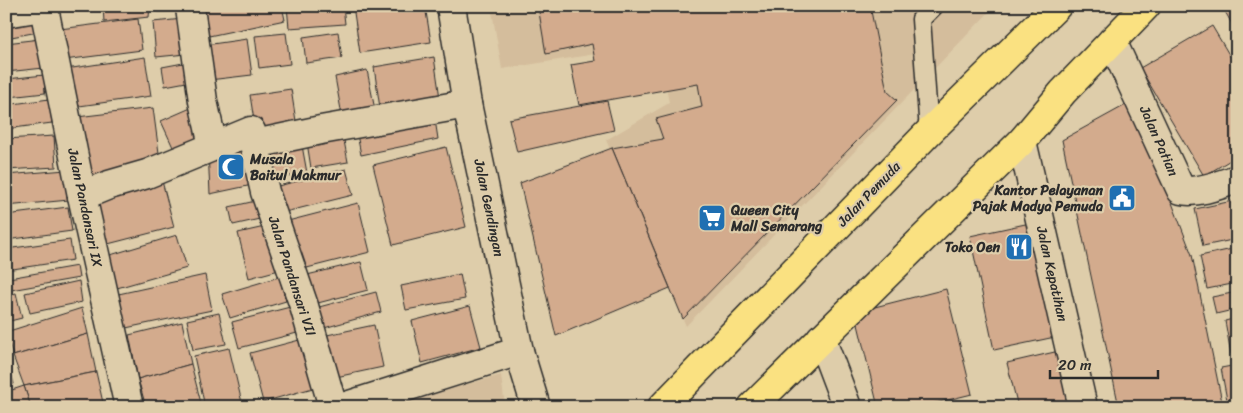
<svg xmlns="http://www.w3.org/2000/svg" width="1243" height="413" viewBox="0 0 1243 413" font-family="Sriracha,sans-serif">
<rect width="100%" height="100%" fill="#decdaa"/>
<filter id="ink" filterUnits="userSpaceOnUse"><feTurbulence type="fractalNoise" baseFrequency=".02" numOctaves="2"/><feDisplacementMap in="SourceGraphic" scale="10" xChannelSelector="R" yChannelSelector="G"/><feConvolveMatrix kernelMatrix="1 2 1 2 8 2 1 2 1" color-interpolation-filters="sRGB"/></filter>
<g filter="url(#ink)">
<g fill="#d4bd9c">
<polygon points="491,6 995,6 686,326 606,140 669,103 658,44 502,69"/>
<polygon points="501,375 505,407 382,407"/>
</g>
<g fill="#d3ab8d" stroke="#2b2b2b">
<polygon points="103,6 150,6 149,17 104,22"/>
<polygon points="158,6 187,6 187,11 158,12"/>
<polygon points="203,6 282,6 285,20 209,36"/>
<polygon points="287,6 343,6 345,24 289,28"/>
<polygon points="353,6 425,6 431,42 360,53"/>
<polygon points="538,6 870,6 887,91 897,100 683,319 612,148 663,139 656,119 702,107 698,84 579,105 571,65 595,61 592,44 546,54"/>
<polygon points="1222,6 1237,6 1237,33"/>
<polygon points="34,13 38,32 6,38 6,18"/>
<polygon points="138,19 142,50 64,60 60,29"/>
<polygon points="183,19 186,54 156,57 153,22"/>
<polygon points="1212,26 1237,68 1237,156 1204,176 1140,68"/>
<polygon points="338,32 342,58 306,63 303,37"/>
<polygon points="286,33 290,64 259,68 255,36"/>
<polygon points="40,39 44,68 6,72 6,43"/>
<polygon points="247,39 252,75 209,80 205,45"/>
<polygon points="145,57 151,96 72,107 66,69"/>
<polygon points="434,57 441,105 381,115 374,67"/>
<polygon points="194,61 197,80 165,86 162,67"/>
<polygon points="367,70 376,115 343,121 335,77"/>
<polygon points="44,75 45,93 9,97 7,79"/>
<polygon points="291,89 298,134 257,140 250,95"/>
<polygon points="49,99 52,123 6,129 6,105"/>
<polygon points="607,101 614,130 517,152 509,119"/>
<polygon points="1133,101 1192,255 1223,407 1119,407 1062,140"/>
<polygon points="193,107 208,142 177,156 161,121"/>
<polygon points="153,108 161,168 84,177 77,117"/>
<polygon points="434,113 438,139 361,155 356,129"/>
<polygon points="342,130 348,162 311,168 306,136"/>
<polygon points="250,135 257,184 210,194 208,149"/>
<polygon points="54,136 56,167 6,170 6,139"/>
<polygon points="301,140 307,173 268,180 262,148"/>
<polygon points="446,147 466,227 393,245 373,165"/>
<polygon points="612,148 670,288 556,336 520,183"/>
<polygon points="346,169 353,195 277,214 270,188"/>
<polygon points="66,170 69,200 6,206 6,175"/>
<polygon points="162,181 174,227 104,245 92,200"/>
<polygon points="260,200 264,218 233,225 229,207"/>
<polygon points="1237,200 1237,239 1203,246 1195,209"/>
<polygon points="358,203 370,252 295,271 284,222"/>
<polygon points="68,207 72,231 6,240 6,215"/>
<polygon points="1030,223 1055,337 994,350 970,236"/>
<polygon points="269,226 279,270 249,278 238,233"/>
<polygon points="177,235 187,268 117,288 107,256"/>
<polygon points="70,240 73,260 6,270 6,249"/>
<polygon points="1237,248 1237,283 1207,289 1200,256"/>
<polygon points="361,262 368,290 314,304 307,275"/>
<polygon points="77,266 79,278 11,290 9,278"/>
<polygon points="460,274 465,299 406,310 401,286"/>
<polygon points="205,275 212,310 121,329 114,295"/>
<polygon points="279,277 286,301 230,318 222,294"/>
<polygon points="79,281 82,302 30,313 25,293"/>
<polygon points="946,289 972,394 919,407 878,407 855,312"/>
<polygon points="376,292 381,312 324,328 319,307"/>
<polygon points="1237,292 1237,309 1216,314 1212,297"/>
<polygon points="16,293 22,318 6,322 6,295"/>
<polygon points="294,306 301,332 239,348 232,322"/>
<polygon points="470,306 481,347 422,363 412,321"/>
<polygon points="82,308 88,334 13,356 6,332"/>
<polygon points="219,313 226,344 193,350 187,320"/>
<polygon points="1237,318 1237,353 1231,354 1225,321"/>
<polygon points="182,322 191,364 138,379 129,335"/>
<polygon points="374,325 383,367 336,377 327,335"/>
<polygon points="88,334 96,372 24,386 13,356"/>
<polygon points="307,338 320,386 263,402 250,353"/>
<polygon points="229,348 243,407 205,407 194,356"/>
<polygon points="1059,351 1072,407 1018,407 1007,363"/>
<polygon points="191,364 202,407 146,407 138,379"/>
<polygon points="1237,365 1237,398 1227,400 1221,368"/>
<polygon points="9,366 14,384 6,386 6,367"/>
<polygon points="96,372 104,407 31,407 24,386"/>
<polygon points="24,386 31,407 6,407 6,392"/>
</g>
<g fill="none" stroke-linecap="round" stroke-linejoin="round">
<defs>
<polyline id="service" points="929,132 921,19 934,6"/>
<g id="minor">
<polyline points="190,8 203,101 213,146"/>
<polyline points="6,13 42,7 44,8 82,196 129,407"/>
<path d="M1112,41L1181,190C1197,194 1222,184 1237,179"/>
<polyline points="1022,141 1083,407"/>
<polyline points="255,144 321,130 467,104"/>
<polyline points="82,196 109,185 147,174 251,131 265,192 304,306 333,407"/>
<polyline points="821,338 847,407"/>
<polyline points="343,407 519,351"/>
</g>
<polyline id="secondary" points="451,6 467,104 519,351 536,407"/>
<g id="primary">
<polyline points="662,407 929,132 1057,6"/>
<polyline points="752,407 1022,141 1063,92 1146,6"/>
</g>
</defs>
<use href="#service" stroke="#2b2b2b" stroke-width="21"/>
<use href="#minor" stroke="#2b2b2b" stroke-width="31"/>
<use href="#secondary" stroke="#2b2b2b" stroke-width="31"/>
<use href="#primary" stroke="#2b2b2b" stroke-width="31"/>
<use href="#service" stroke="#decdaa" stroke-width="18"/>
<use href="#minor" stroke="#decdaa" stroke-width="28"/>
<use href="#secondary" stroke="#decdaa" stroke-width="28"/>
<use href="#primary" stroke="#fae181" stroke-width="28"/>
</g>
</g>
<defs>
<symbol id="mosque-square" viewBox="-11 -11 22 22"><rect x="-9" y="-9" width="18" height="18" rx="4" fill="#1f6fb2" stroke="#decdaa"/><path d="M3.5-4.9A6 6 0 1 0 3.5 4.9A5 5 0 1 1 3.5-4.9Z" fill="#fff"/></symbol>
<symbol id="civic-square" viewBox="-11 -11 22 22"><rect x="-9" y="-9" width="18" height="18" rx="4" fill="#1f6fb2" stroke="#decdaa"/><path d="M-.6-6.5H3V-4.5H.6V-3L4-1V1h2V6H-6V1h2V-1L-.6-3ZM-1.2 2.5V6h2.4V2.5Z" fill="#fff"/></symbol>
<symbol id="supermarket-square" viewBox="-11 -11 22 22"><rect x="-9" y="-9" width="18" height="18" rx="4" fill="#1f6fb2" stroke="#decdaa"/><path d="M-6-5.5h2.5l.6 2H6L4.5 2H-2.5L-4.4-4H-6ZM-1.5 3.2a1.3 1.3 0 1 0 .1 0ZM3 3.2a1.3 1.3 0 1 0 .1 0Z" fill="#fff"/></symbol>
<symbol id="restaurant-square" viewBox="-11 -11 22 22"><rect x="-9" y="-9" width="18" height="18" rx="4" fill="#1f6fb2" stroke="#decdaa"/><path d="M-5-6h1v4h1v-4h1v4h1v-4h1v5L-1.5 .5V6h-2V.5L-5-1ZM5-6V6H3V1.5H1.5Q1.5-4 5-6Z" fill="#fff"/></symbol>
</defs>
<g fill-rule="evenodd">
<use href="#mosque-square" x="215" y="151" width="32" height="32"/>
<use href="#civic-square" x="1106" y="182" width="32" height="32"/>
<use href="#supermarket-square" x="696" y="202" width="32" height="32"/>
<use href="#restaurant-square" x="1003" y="231" width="32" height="32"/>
</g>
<g text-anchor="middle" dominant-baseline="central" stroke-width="4.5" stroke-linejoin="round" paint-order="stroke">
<g font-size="14" fill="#2b2b2b" stroke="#decdaa">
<text transform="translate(1159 141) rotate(66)">Jalan Patian</text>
<text transform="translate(869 194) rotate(-46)">Jalan Pemuda</text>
<text transform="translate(85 208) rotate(78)">Jalan Pandansari IX</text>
<text transform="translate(489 208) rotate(78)">Jalan Gendingan</text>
<text transform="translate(1052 274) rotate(77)">Jalan Kepatihan</text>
<text transform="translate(292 276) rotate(72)">Jalan Pandansari VII</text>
</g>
<g font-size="14" font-weight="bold" fill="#2b2b2b" stroke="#decdaa" text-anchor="start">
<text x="250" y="159">Musala<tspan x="250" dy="16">Baitul Makmur</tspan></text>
<text x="1103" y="190" text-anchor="end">Kantor Pelayanan<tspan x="1103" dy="16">Pajak Madya Pemuda</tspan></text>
<text x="731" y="210">Queen City<tspan x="731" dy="16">Mall Semarang</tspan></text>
<text x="1000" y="247" text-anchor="end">Toko Oen</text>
</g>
</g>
<rect width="1243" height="413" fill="none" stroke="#decdaa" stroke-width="25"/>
<rect x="12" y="12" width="1218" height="388" fill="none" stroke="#2b2b2b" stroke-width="2" filter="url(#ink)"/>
<path d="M1050 370v8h108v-8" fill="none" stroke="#2b2b2b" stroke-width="2.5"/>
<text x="1058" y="370" font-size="15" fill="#2b2b2b" stroke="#decdaa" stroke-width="4" paint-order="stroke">20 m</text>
</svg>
